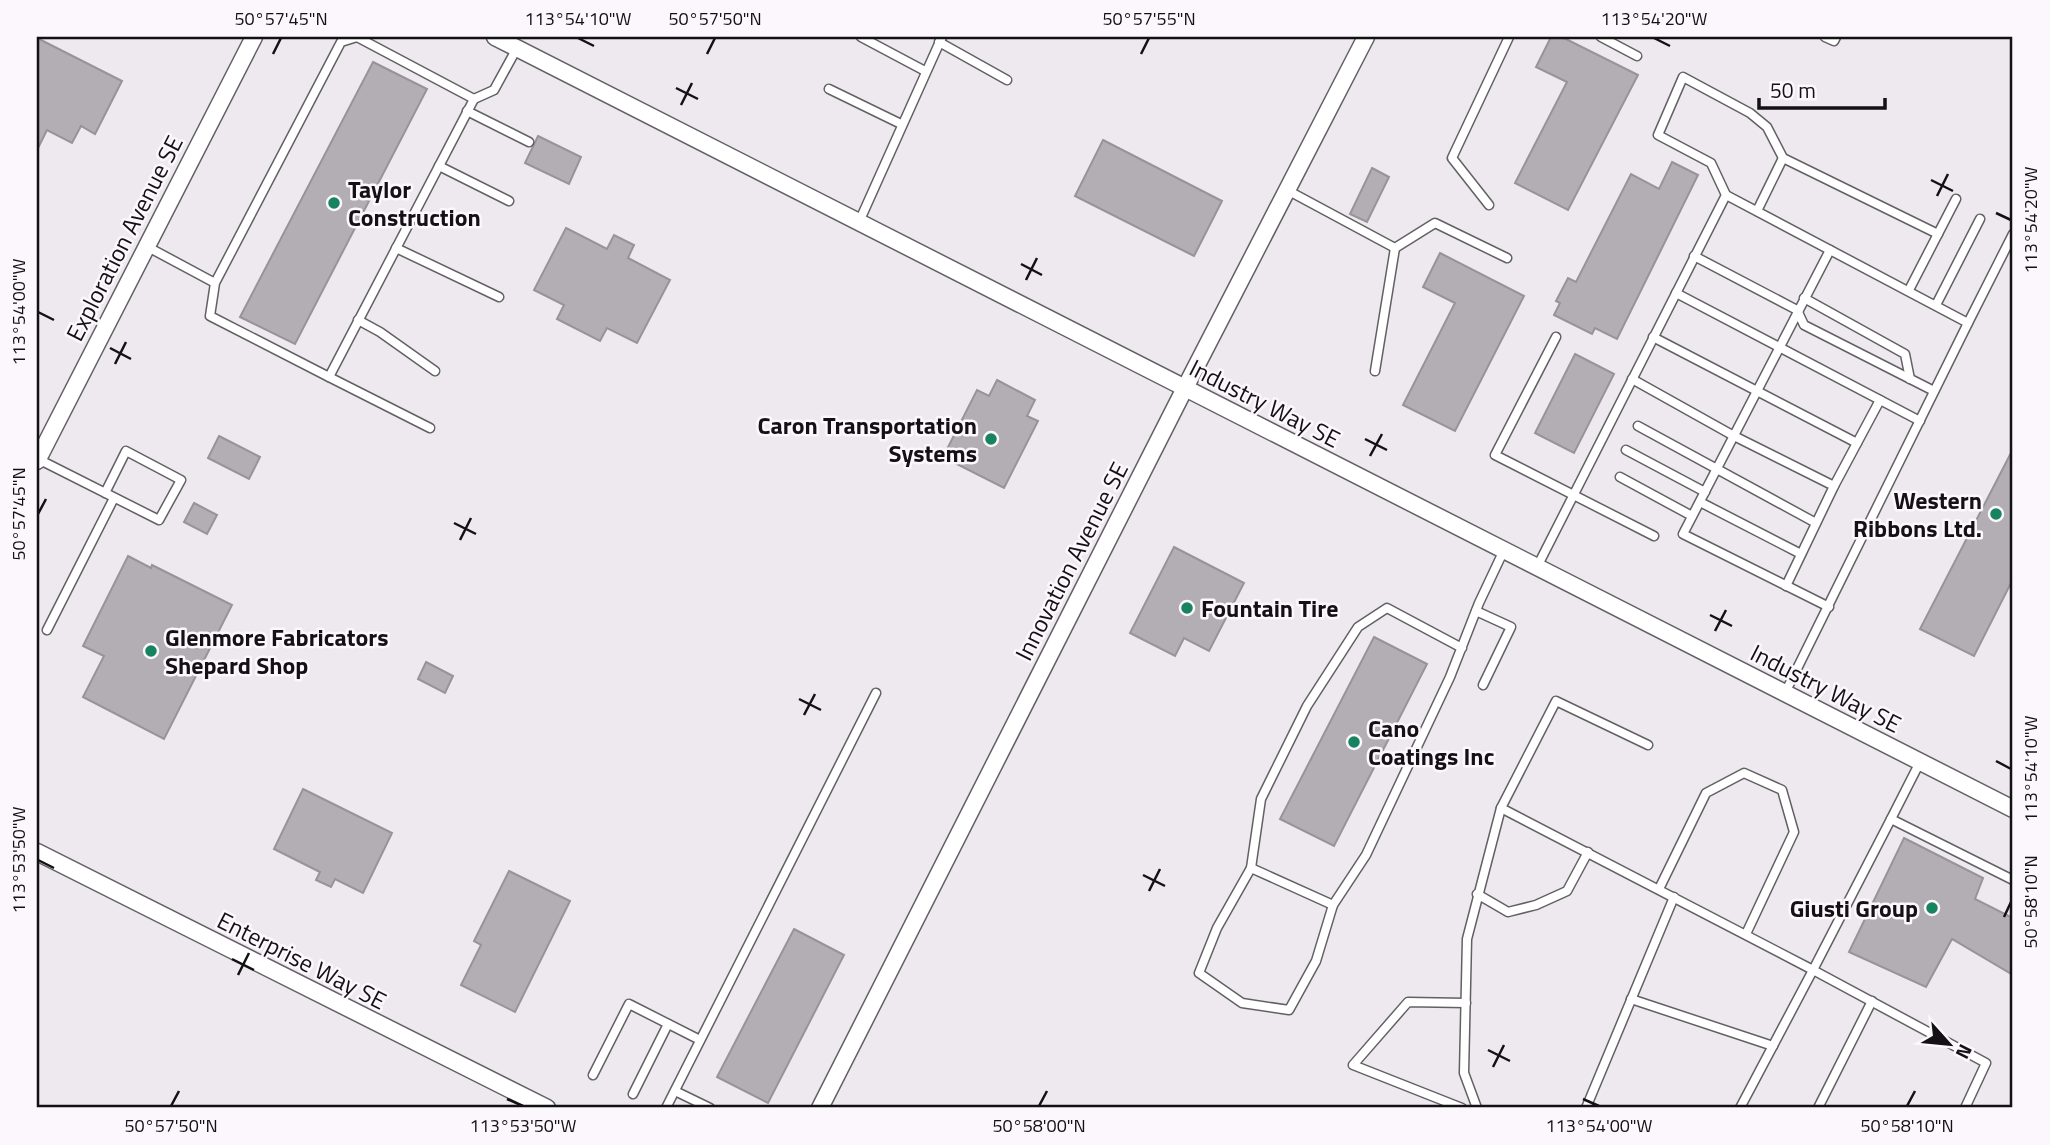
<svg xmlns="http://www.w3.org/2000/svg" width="2050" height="1145" viewBox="0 0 2050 1145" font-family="'Titillium Web',sans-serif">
<rect width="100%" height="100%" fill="#ede9ef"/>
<g fill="#b2aeb4" stroke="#979399" stroke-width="2">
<polygon points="1551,37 1562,37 1638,75 1568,210 1515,183 1567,82 1536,67"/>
<polygon points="37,38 122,81 95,134 81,126 72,143 47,130 37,150"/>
<polygon points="373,62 427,89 295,344 240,317"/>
<polygon points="538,136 581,157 569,184 525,163"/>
<polygon points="1103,140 1222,201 1194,256 1075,196"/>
<polygon points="1672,162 1698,175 1617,339 1595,328 1592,334 1554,315 1560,303 1556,301 1568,278 1576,282 1631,174 1659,189"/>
<polygon points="1372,168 1389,177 1367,222 1350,214"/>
<polygon points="566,228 607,249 614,235 634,245 628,258 670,280 637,343 607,328 600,341 557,319 564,305 534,290"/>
<polygon points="1440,253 1524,296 1455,431 1403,405 1455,303 1423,287"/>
<polygon points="1575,354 1614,374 1574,453 1535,433"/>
<polygon points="997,380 1035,400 1027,416 1038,421 1004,488 943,457 977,390 989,396"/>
<polygon points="219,436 260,457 249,479 208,458"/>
<polygon points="2013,449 2013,579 1974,656 1920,629"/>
<polygon points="194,503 217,515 207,534 184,522"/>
<polygon points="1174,547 1244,583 1209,651 1184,638 1175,656 1130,633"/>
<polygon points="128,556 151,568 152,565 232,605 164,739 83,697 104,656 83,646"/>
<polygon points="1374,637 1427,664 1334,846 1280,819"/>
<polygon points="426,662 453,676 445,693 418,679"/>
<polygon points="303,789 392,833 363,893 335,879 331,887 316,880 320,872 274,849"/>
<polygon points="1904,838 1983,878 1975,899 2013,918 2013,975 1952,939 1926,987 1849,952"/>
<polygon points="509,871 570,901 515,1012 461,985 481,945 474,941"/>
<polygon points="794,929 844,955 768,1103 717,1077"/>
</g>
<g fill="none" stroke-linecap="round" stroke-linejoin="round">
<defs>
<g id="service">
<polyline points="861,37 925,71"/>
<polyline points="1601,37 1637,56"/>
<polyline points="1825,37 1834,41 1836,37"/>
<polyline points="939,42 1007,80"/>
<polyline points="829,89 901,124"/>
<polyline points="474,99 494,90 517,48"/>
<polyline points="467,111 529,142"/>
<polyline points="439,166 509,201"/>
<polyline points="1287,190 1395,248 1435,223 1507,258"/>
<polyline points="1726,195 1711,163 1658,135 1683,77 1750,113 1767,127 1783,158"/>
<polyline points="1489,205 1452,158 1509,37"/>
<polyline points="1757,211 1783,158 1938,234"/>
<polyline points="859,222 942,37"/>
<polyline points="146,246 215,283 210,316 329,377 474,99 357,37 341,42 215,283"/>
<polyline points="396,248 499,297"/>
<polyline points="1694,256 1797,310 1804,325 1934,391"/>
<polyline points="1909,290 1956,199"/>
<polyline points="1676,293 1920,421"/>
<polyline points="1804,298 1905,354 1910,379"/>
<polyline points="1936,305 1980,219"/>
<polyline points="358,320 380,332 435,371"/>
<polyline points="1968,323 2013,234"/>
<polyline points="1556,337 1495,455 1654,536"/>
<polyline points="1653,337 1857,443"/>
<polyline points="1375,371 1395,248"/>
<polyline points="329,377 430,428"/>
<polyline points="1632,379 1734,436 1834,486 1786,586"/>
<polyline points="1638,426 1816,523"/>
<polyline points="1626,450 1705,492"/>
<polyline points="38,459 159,520 181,480 126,451 105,493"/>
<polyline points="1620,477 1692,516"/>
<polyline points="1834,486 1880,400"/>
<polyline points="1700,502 1801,554"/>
<polyline points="1537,567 1726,195 1968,323 1785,693"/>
<polyline points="1829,607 1683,534 1830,250"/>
<polyline points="1476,611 1511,627 1483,685"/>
<polyline points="47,630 114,498"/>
<polyline points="1462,648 1387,608 1358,627 1307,706 1261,799 1251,868 1217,928 1199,973 1242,1003 1289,1010 1316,961 1333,905 1366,855 1450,677 1479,603 1504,550"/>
<polyline points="1648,745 1556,701 1501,808 1813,970 1740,1108"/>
<polyline points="1920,762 1891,819 2013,880"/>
<polyline points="1891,819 1813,970 1986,1063 1965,1108"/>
<polyline points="1251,868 1333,905"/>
<polyline points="1659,889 1706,793 1744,773 1782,790 1794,832 1746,934"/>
<polyline points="1477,894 1508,912 1536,905 1567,891 1588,852"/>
<polyline points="1631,999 1773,1046"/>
<polyline points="593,1075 629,1004 700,1040"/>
<polyline points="675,1091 710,1108"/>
<polyline points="633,1094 668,1024"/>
<polyline points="666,1108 876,693"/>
<polyline points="1462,1108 1353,1065 1408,1002 1466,1003"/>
<polyline points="1477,1108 1464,1073 1467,939 1501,808"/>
<polyline points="1586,1108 1674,897"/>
<polyline points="1818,1108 1872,1001"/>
</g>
<g id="minor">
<polyline points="495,37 2013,809"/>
<polyline points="37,461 254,37"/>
<polyline points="37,852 547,1108"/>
<polyline points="820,1108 1185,388 1366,37"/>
</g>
</defs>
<use href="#service" stroke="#636065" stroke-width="11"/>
<use href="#minor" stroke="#636065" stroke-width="19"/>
<use href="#service" stroke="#fff" stroke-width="8"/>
<use href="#minor" stroke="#fff" stroke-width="16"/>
</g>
<path fill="none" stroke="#131113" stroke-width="2.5" d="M578,38L594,46M1654,38L1670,46M273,54L281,38M707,54L715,38M1141,54L1149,38M676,88L698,99M681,105L692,83M1931,180L1953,191M1937,196L1948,174M1996,213L2011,220M1021,264L1042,275M1026,280L1037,258M38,312L54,320M110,348L131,359M115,364L126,342M1365,439L1387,450M1370,456L1382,434M38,514L46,499M454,523L476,534M460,540L471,518M1710,615L1732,626M1715,631L1726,610M799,699L821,710M804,715L815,694M1996,761L2011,769M38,860L54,868M1143,875L1165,886M1149,891L1160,869M2004,917L2011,902M232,959L254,970M238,975L249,953M1488,1050L1510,1061M1493,1067L1504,1045M507,1099L523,1106M1583,1099L1599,1106M171,1106L179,1091M1039,1106L1047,1091M1907,1106L1915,1091"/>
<g fill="#17835f" stroke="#fbf7fc" stroke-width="2.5">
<circle cx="334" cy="203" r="7"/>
<circle cx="991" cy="439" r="7"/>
<circle cx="1996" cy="514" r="7"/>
<circle cx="1187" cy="608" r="7"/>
<circle cx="151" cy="651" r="7"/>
<circle cx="1354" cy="742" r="7"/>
<circle cx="1932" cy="908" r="7"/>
</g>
<g text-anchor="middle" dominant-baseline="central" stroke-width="5" stroke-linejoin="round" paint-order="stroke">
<g font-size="24" font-weight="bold" fill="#131113" stroke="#fbf7fc" text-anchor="start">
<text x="348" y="189">Taylor<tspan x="348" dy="28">Construction</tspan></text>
<text x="977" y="425" text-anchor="end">Caron Transportation<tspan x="977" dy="28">Systems</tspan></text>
<text x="1982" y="500" text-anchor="end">Western<tspan x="1982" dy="28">Ribbons Ltd.</tspan></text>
<text x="1201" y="608">Fountain Tire</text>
<text x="165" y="637">Glenmore Fabricators<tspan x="165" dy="28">Shepard Shop</tspan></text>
<text x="1368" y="728">Cano<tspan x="1368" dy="28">Coatings Inc</tspan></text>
<text x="1918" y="908" text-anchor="end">Giusti Group</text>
</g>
<g font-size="24" fill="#131113" stroke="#fbf7fc">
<text transform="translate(124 238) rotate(-63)">Exploration Avenue SE</text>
<text transform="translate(1265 403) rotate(27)">Industry Way SE</text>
<text transform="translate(1071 561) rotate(-63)">Innovation Avenue SE</text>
<text transform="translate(1826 688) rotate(27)">Industry Way SE</text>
<text transform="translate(302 960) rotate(27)">Enterprise Way SE</text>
</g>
</g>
<rect width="2050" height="1145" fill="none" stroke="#fbf7fc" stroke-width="77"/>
<g transform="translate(1949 1044) rotate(117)" stroke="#fbf7fc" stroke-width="5" paint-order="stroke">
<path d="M0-5L12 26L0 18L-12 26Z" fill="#131113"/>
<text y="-10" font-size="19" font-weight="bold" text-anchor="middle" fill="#131113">N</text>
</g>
<path d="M1759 98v10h126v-10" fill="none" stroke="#131113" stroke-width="3.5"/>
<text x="1770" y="98" font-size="21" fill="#131113" stroke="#fbf7fc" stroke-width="5" paint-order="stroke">50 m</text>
<rect x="38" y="38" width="1973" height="1068" fill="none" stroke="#131113" stroke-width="2.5"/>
<g font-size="18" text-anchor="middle" fill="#131113">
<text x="281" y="25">50°57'45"N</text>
<text x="578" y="25">113°54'10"W</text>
<text x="715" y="25">50°57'50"N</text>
<text x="1149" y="25">50°57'55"N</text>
<text x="1654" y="25">113°54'20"W</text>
<text transform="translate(2031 220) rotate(-90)" y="6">113°54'20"W</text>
<text transform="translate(19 312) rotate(-90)" y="6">113°54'00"W</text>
<text transform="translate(19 514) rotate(-90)" y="6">50°57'45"N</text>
<text transform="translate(2031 769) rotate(-90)" y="6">113°54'10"W</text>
<text transform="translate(19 860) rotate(-90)" y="6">113°53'50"W</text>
<text transform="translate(2031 902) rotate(-90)" y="6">50°58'10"N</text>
<text x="171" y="1132">50°57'50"N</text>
<text x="523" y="1132">113°53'50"W</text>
<text x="1039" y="1132">50°58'00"N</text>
<text x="1599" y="1132">113°54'00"W</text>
<text x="1907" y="1132">50°58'10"N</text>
</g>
</svg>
